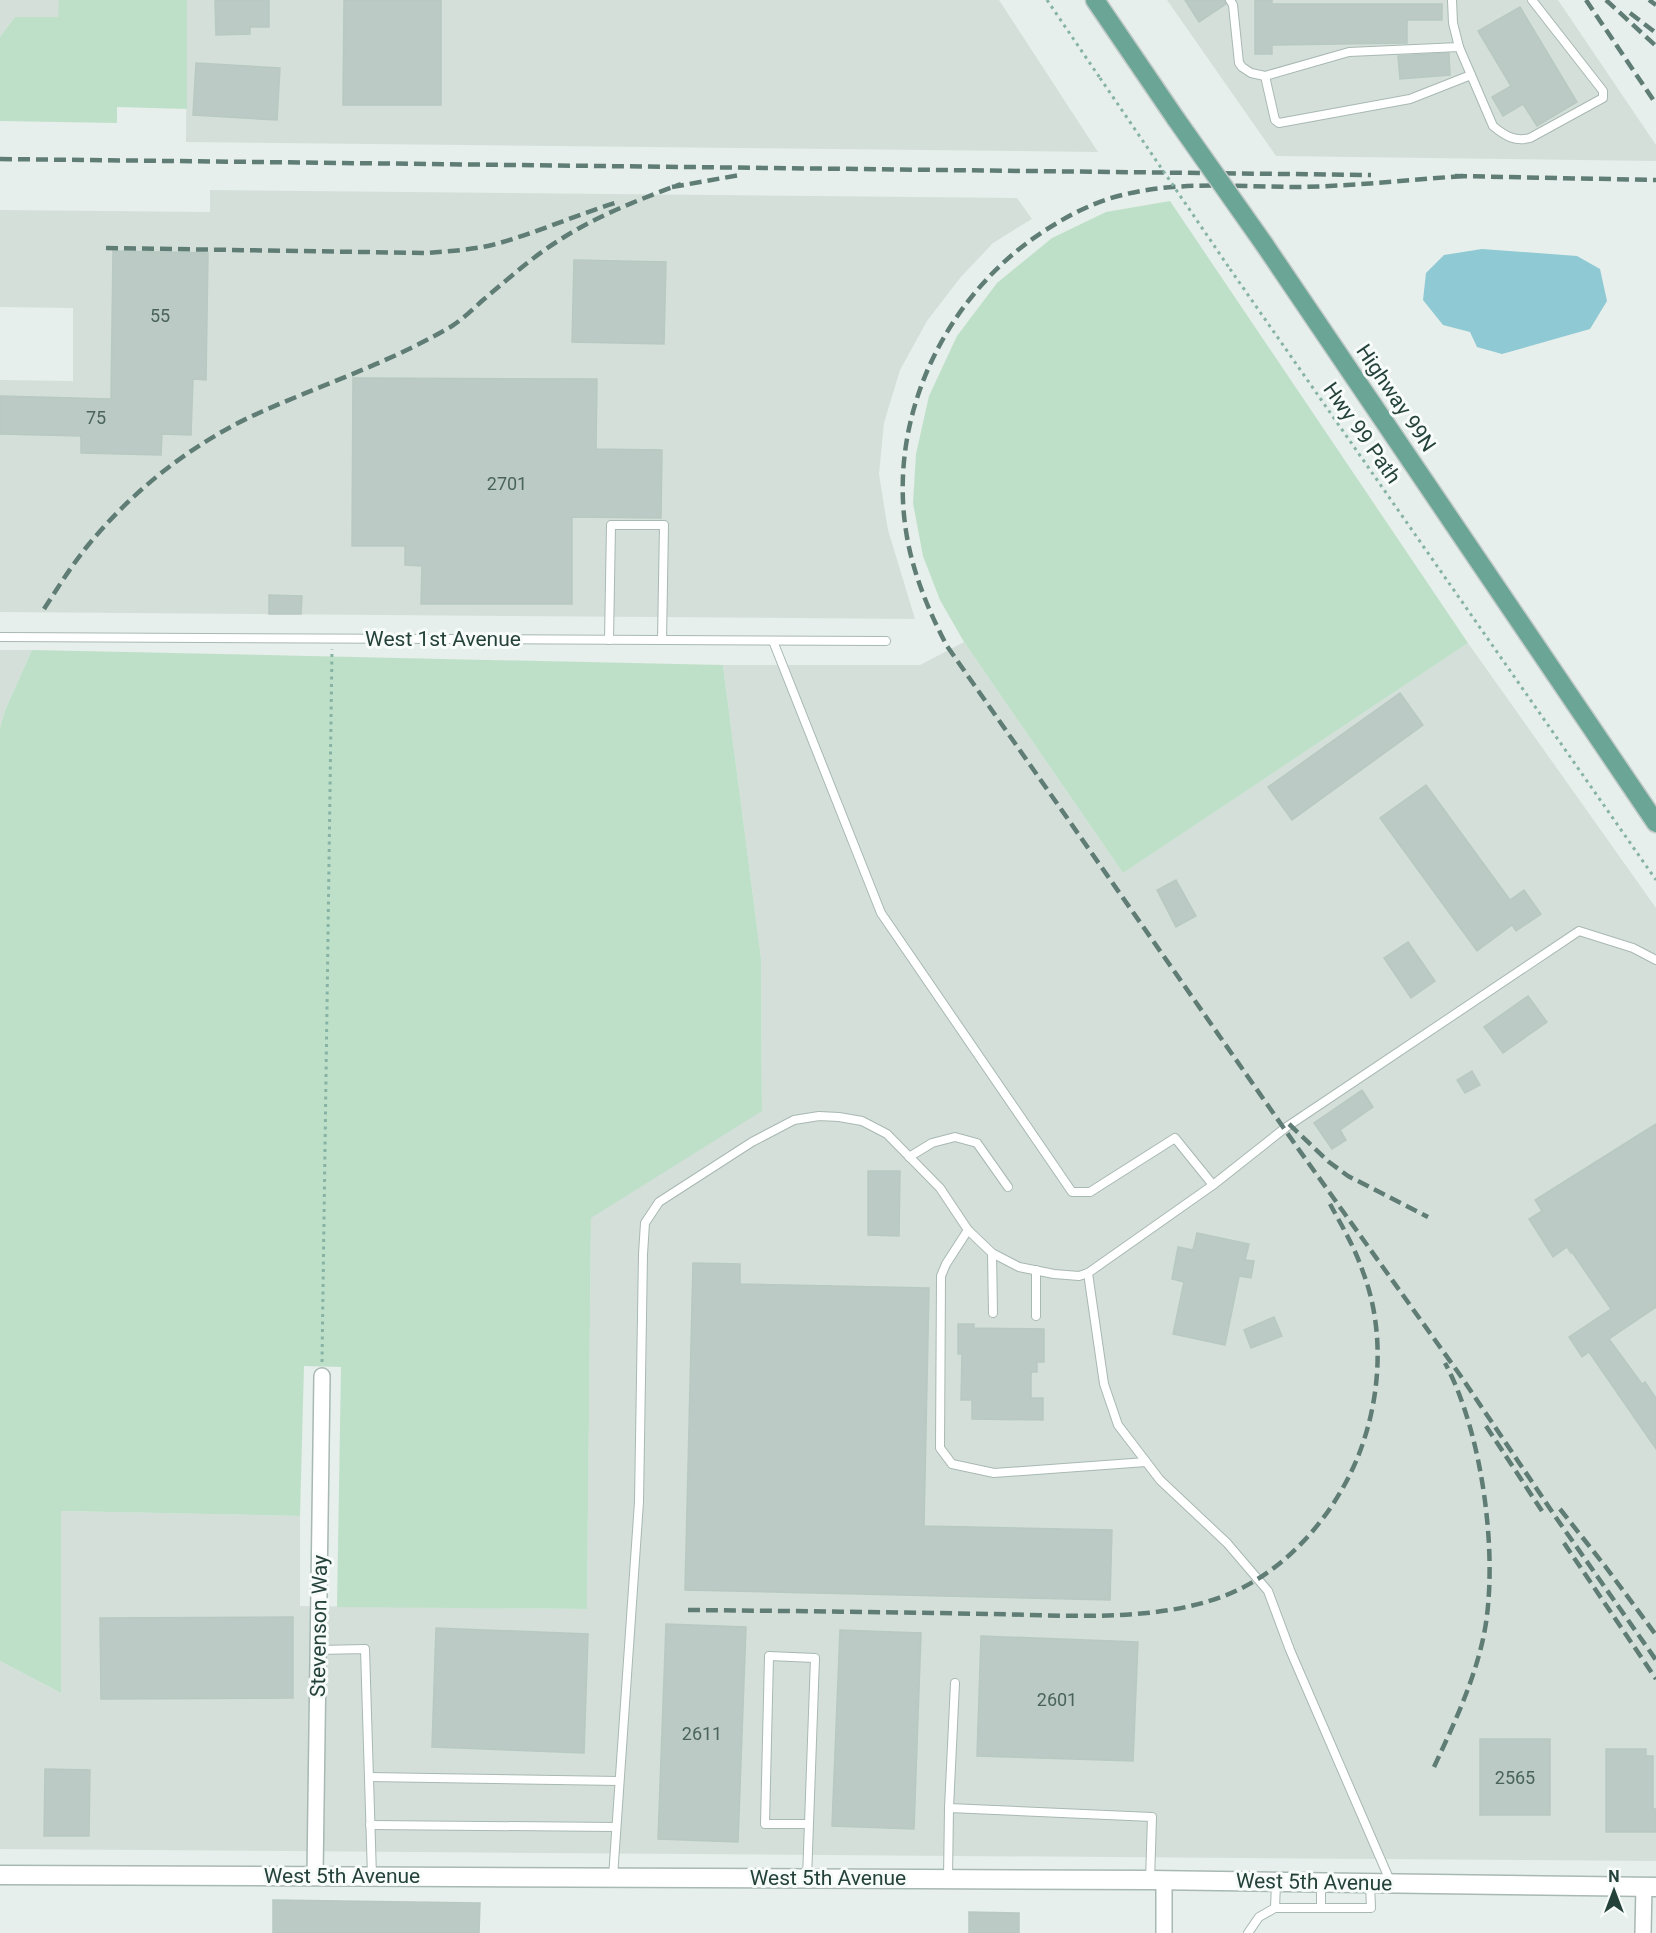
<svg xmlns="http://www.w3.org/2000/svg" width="1656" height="1933" viewBox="0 0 1656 1933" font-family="Roboto,sans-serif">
<rect width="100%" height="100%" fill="#e6efeb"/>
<g fill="#d4dfda">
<polygon points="0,0 59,0 59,17 15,17 0,37"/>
<polygon points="187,0 999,0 1098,152 186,142"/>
<polygon points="1167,0 1558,0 1656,145 1656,161 1276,156"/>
<polygon points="210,190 1017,198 1032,219 993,243 960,278 927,321 900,370 884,423 879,474 888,530 915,619 0,612 0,380 73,381 73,308 0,307 0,210 210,212"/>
<polygon points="964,642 1123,873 1468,643 1656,908 1656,1861 0,1849 0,1661 61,1693 61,1511 300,1516 300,1606 587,1609 591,1217 762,1110 761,958 723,665 920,665"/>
<polygon points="0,650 32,650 5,710 0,728"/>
</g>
<g fill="#bfe0c8">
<polygon points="59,0 187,0 187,109 117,107 117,123 0,121 0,37 15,17 58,17"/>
<polygon points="1170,201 1468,643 1123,873 964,642 940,600 923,556 913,503 916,454 929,396 957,336 997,283 1052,238 1106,212"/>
<polygon points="32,650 723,665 761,958 762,1111 591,1218 587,1609 337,1607 341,1367 304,1366 300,1516 61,1511 61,1693 0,1661 0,728 5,710"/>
</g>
<polygon fill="#8ec9d4" points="1482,249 1577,256 1600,269 1607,301 1590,329 1502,354 1477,347 1470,332 1443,325 1423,300 1426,273 1444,255"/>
<g fill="#bbcac4" stroke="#b8c9c2" stroke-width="1.5">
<polygon points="215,0 269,0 269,27 250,27 250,34 216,35"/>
<polygon points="344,0 441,0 441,105 343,105"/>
<polygon points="1185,0 1224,0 1226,4 1199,22"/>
<polygon points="1255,0 1272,0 1272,4 1442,4 1442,20 1407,20 1407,43 1272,45 1272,54 1255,54"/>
<polygon points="1520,7 1577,102 1537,126 1523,104 1503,116 1492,97 1511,86 1478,31"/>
<polygon points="1449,53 1450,75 1400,79 1398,56"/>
<polygon points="196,63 280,68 277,120 193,115"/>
<polygon points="113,251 208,253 206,380 193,379 191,435 162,434 161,455 81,453 81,436 0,434 0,396 111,399"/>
<polygon points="574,260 666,262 664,344 572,342"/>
<polygon points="353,378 597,379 596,449 662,450 661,518 572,517 572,604 421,604 422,566 405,565 405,546 352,546"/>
<polygon points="269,595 302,596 301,614 269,614"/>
<polygon points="1400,693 1423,725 1292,820 1268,787"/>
<polygon points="1426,785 1510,900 1524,890 1541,914 1516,931 1512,925 1477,951 1380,818"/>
<polygon points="1176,880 1196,916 1176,927 1157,890"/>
<polygon points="1408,942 1435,981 1411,998 1384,958"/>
<polygon points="1528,996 1547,1022 1503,1053 1484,1027"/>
<polygon points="1472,1071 1480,1085 1465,1093 1457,1080"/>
<polygon points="1362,1090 1373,1107 1340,1130 1346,1140 1332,1149 1314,1123"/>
<polygon points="1656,1124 1656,1307 1609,1339 1642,1384 1645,1382 1656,1398 1656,1449 1589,1352 1582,1357 1569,1337 1611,1309 1572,1252 1571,1253 1567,1247 1553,1257 1529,1219 1542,1211 1535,1200"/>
<polygon points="868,1171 900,1171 899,1236 868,1235"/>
<polygon points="1197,1233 1249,1244 1245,1260 1254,1261 1251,1278 1239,1276 1225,1345 1173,1334 1184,1282 1172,1279 1178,1247 1193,1250"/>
<polygon points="693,1263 740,1264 740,1284 929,1288 924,1526 1112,1530 1110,1600 685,1590"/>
<polygon points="1274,1317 1282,1336 1251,1348 1244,1330"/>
<polygon points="958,1324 974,1324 974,1328 1044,1329 1044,1362 1037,1362 1037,1372 1031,1372 1031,1398 1043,1398 1043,1420 972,1419 972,1400 961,1400 962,1354 958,1354"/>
<polygon points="293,1617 293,1698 101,1699 100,1618"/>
<polygon points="666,1624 746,1627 738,1842 658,1839"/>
<polygon points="436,1628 588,1634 584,1753 432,1747"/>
<polygon points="840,1630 921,1633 914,1829 832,1826"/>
<polygon points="981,1636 1138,1642 1133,1761 977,1756"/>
<rect x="1480" y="1739" width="70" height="76"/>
<polygon points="1606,1749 1646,1749 1646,1756 1653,1756 1653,1809 1656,1809 1656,1832 1606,1832"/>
<polygon points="45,1769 90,1770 89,1836 44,1836"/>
<polygon points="273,1900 480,1903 479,1933 273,1933"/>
<polygon points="969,1912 1019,1913 1019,1933 969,1933"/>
</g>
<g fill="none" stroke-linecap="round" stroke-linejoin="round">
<defs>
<g id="service">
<path d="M1230,0L1233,5L1239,63L1242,67L1251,73L1265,76L1349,52L1459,47L1493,126C1505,136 1515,142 1530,138L1603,98V91L1532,0"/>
<polyline points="1452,0 1453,23 1459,47"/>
<polyline points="1265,76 1275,120 1279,123 1410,99 1471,75"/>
<polyline points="0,637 886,641"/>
<polyline points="609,640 611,525 664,525 662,640"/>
<polyline points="773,641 881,913 1072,1192 1090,1192 1175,1138 1213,1185"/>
<polyline points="909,1157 932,1143 955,1137 977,1143 1008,1187"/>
<polyline points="968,1230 946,1264 941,1276 940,1448 952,1464 994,1473 1146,1462"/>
<polyline points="992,1253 993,1313"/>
<polyline points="1036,1270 1036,1316"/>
<polyline points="1088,1273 1104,1384 1118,1425 1160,1480 1227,1543 1268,1591 1290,1650 1391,1883"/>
<polyline points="318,1650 365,1649 372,1876"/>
<polyline points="369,1777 619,1781"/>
<polyline points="949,1808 955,1683"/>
<polyline points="370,1825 616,1827"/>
<polyline points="613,1877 639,1502 643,1254 645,1223 659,1202 752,1142 794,1120 819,1116 839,1117 862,1121 887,1134 940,1188 968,1230 992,1253 1019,1267 1054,1274 1079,1276 1088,1273 1213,1185 1285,1128 1579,931 1633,948 1656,960"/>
<polyline points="807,1878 815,1658 769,1656 765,1824 809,1824"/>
<polyline points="948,1879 949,1808 1152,1817 1150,1880"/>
<polyline points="1275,1908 1276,1883"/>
<polyline points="1321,1908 1321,1883"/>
<polyline points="1248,1933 1259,1917 1275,1908 1371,1908 1370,1884"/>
</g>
<g id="minor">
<polyline points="315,1875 322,1376"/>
<polyline points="1164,1933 1164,1880"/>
<polyline points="1643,1933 1644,1886"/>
</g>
<polyline id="tertiary" points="0,1875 1150,1880 1656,1887"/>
<g id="primary">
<polyline points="1095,0 1176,119"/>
<polyline points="1264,244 1656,823"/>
</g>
</defs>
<use href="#service" stroke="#a8b8b2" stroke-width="10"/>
<use href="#minor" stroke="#a8b8b2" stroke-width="18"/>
<use href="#tertiary" stroke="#a8b8b2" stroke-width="21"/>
<use href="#primary" stroke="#c2cac8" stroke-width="21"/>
<g stroke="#86b3a5" stroke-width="3" stroke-dasharray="3 4.5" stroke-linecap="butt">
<polyline points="1047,0 1100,78"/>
<polyline points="1230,269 1656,880"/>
<polyline points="322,1362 332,649"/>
</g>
<use href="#service" stroke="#fff" stroke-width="8"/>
<use href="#minor" stroke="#fff" stroke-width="15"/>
<use href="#tertiary" stroke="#fff" stroke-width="18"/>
<use href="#primary" stroke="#6aa596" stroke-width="18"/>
<g stroke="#5f7d75" stroke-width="4.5" stroke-dasharray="12 6" stroke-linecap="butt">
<polyline points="1586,0 1656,104"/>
<polyline points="1606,0 1656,46"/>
<polyline points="1649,0 1656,5"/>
<polyline points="1630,13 1656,33"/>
<polyline points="0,159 1371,175"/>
<polyline points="1455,176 1656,180"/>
<path d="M1463,176C1408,180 1354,186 1299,187C1235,187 1168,179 1105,200C1082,208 1061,220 1041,233C945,297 888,416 906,531C912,571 928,610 947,646L1297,1147L1460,1375L1557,1519L1656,1660"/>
<polyline points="672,187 740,175"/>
<path d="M106,248L428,253C449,251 471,250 492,245C534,234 573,216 615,203"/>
<path d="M44,609C57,589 70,568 85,549C129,494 186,448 250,417C317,386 388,364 452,326C463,319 473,309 483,300C507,280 531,258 558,241C596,216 638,200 681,184"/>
<polyline points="1289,1124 1329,1162 1348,1176 1428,1217"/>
<polyline points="1486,1426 1542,1511"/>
<polyline points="1560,1509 1605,1566 1656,1635"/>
<polyline points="1564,1543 1656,1679"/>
<path d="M688,1610C788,1611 889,1612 989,1614C1065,1615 1152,1623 1224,1596C1286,1572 1335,1515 1359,1454C1381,1397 1385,1330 1363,1272C1355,1248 1342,1226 1330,1204"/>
<path d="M1434,1767C1453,1726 1473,1684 1483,1639C1500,1562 1483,1433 1445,1363"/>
</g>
<defs>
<polyline id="primary-bridge" points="1176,119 1264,244"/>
</defs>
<use href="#primary-bridge" stroke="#c2cac8" stroke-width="21" stroke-linecap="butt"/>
<polyline stroke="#86b3a5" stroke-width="3" stroke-dasharray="3 4.5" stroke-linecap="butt" points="1100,78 1230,269"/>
<use href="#primary-bridge" stroke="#6aa596" stroke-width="18"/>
</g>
<g text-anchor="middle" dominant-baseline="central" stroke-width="6" stroke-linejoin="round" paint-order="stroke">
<g font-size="18" fill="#4a645c">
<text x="160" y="315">55</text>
<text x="96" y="417">75</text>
<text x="507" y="483">2701</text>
<text x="1057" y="1699">2601</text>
<text x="702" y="1733">2611</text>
<text x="1515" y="1777">2565</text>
</g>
<g font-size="21" fill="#24423a" stroke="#f7fbf9">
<text transform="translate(1396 398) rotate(56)">Highway 99N</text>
<text transform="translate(1362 433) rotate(55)">Hwy 99 Path</text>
<text x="443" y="639">West 1st Avenue</text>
<text transform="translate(319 1626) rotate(-89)">Stevenson Way</text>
<text x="342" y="1876">West 5th Avenue</text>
<text x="828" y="1878">West 5th Avenue</text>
<text transform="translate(1314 1882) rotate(1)">West 5th Avenue</text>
</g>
</g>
<g transform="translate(1614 1891)" stroke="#f7fbf9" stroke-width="4.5" paint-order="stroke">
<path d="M0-4.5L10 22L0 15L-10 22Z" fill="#24423a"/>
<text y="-9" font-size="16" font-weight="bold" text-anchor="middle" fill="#24423a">N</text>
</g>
</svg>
